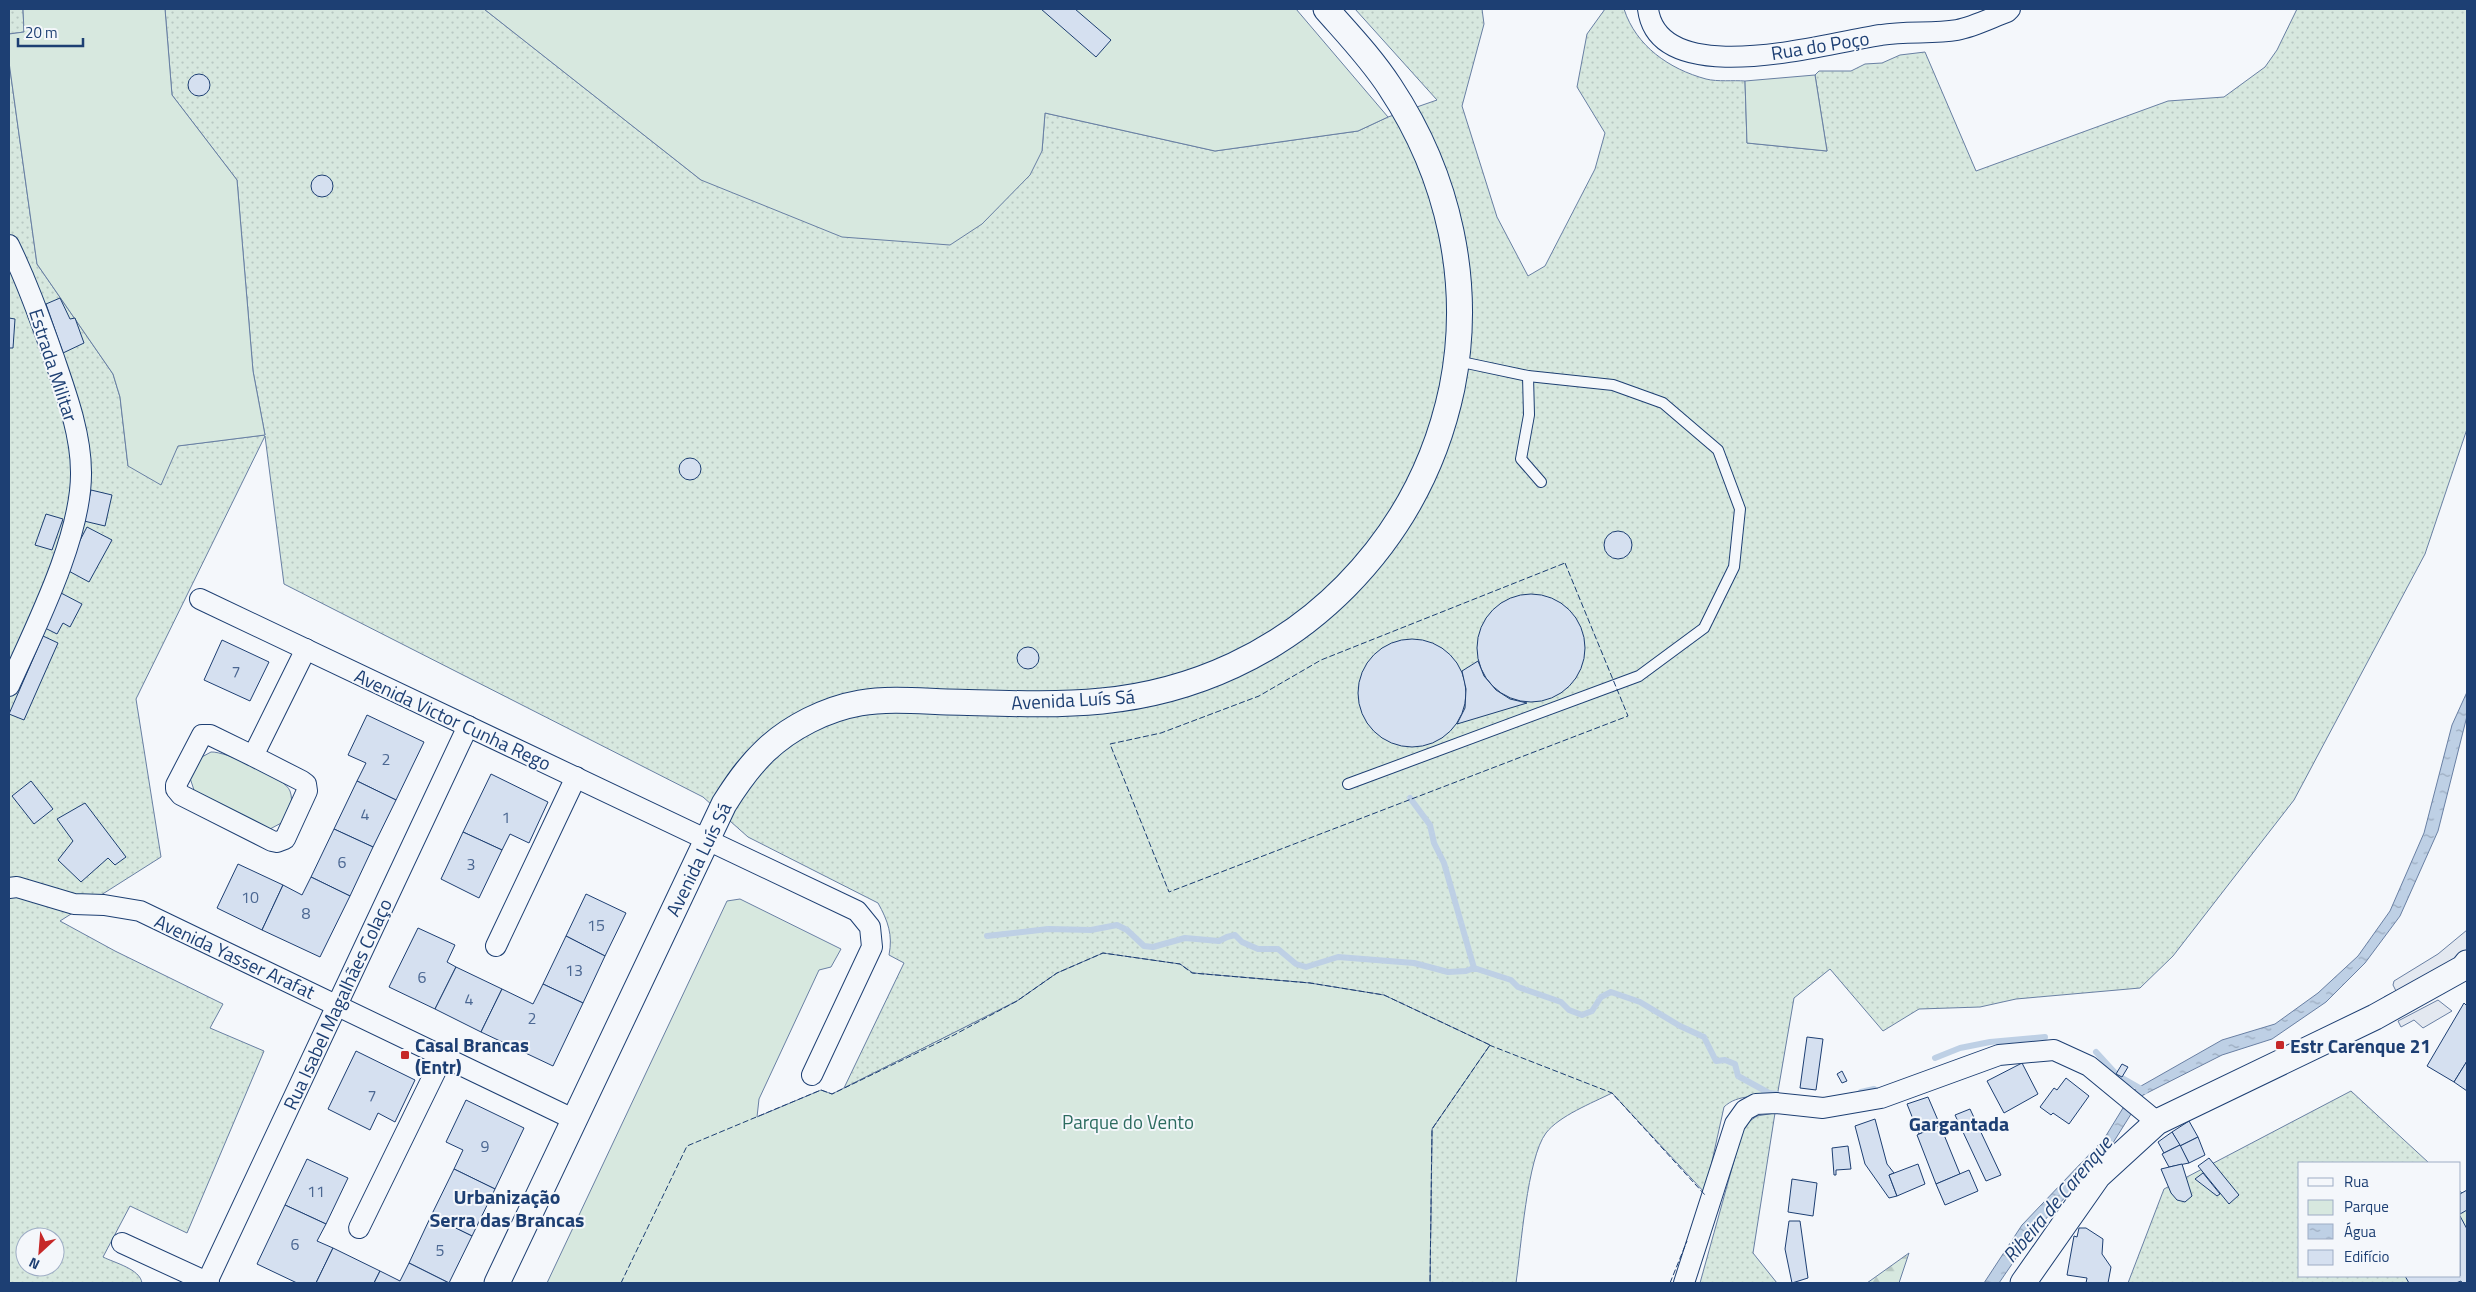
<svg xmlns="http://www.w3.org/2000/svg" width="2476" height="1292" viewBox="0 0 2476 1292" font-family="'Titillium Web',sans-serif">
<defs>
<pattern id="grass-dots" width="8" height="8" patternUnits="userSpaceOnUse" patternTransform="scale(1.25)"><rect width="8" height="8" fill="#d7e8df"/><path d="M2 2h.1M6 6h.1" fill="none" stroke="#b8c8c3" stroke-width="1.8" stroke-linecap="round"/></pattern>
<pattern id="forest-firs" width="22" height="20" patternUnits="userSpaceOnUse" patternTransform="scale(1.25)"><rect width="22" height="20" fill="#d7e8df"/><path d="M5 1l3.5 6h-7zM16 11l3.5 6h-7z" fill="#b8c8c3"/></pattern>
<pattern id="water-ripples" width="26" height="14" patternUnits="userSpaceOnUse" patternTransform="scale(1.25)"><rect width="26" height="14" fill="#bed0e5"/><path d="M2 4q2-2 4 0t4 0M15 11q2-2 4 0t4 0" fill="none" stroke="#9aaabe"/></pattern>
</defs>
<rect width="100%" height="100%" fill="#f4f7fb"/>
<g fill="url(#grass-dots)" stroke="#687fa3" fill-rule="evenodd">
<polygon points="9,9 23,9 24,32 9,34"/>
<path d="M165,9H484L701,180L1042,151L1045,113L1215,151L1358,131L1388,117L1437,100L1355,9H1482L1484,24L1462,106L1497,217L1528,276L1545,266L1595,169L1605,133L1577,87L1587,34L1605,9H1624C1636,46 1669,69 1706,79C1718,82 1733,80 1745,81L1747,143L1827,151L1815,75L1819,71H1851L1865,64L1882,63L1900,55L1925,52L1976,171L2168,101L2224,97L2265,67L2277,50L2297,9H2467V429L2425,554L2294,800L2173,956L2140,988L2016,999L1980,1007L1919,1009L1883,1031L1830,969L1794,998L1777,1097C1760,1096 1737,1094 1724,1107L1705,1193L1612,1093C1592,1103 1559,1116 1546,1133C1527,1158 1521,1249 1516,1283H1430L1432,1129L1489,1045L1310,983L1192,973L1180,964L1057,973L1017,1001L844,1088L904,963L889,955C893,935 888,921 878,903L748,837L703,797L284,584L265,436L136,699L161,857L60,921L115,951L223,1004L210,1028L264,1051L187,1233L130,1206L103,1257C115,1263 140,1269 142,1283H9V62L37,264L113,374L120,397L128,466L177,446L265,435L253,371L237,180L172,95ZM25,1237H55V1267H25Z"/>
<polygon points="2351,1091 2429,1163 2300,1163 2300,1276 2460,1276 2460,1191 2467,1198 2467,1283 2128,1283 2164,1189"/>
<polygon points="1775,1113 1753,1253 1777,1283 1700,1283 1744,1125 1757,1116"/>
</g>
<polygon fill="url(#forest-firs)" stroke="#687fa3" points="1909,1253 1899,1283 1867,1283"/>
<g fill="#d7e8df" stroke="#687fa3">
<polygon points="23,9 165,9 172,95 237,180 253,371 265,435 178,446 161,485 128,466 120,397 113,374 37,264 9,62 9,34 24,32"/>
<polygon points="484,9 1296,9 1388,117 1358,131 1215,151 1045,113 1042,151 1030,175 982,224 950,245 842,237 701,180"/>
<polygon points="1815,75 1827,151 1747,143 1745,81"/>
<path d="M211,752C225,751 285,777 290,791C294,802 289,811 285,821L270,829L195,793L190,778L200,758Z"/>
<polygon points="740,899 841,949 831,967 819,970 759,1099 757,1117 821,1090 832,1094 1017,1001 1057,973 1103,953 1180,964 1193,973 1310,983 1384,995 1490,1045 1432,1129 1430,1283 547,1283 727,901"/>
</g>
<g fill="#e3e8f0" stroke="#687fa3">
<polygon points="2467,930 2467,954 2386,1003 2384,997 2396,991 2393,985 2394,981 2438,954"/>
<polygon points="2438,1000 2452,1011 2423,1028 2414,1020 2401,1027 2398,1021"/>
</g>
<polygon fill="url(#water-ripples)" stroke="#687fa3" points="2467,692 2467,716 2438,831 2400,916 2365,963 2326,1002 2272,1039 2222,1055 2143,1095 2111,1146 2034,1232 1999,1283 1984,1283 2022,1225 2104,1139 2134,1090 2222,1040 2275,1024 2318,993 2358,956 2390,911 2424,833 2452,725"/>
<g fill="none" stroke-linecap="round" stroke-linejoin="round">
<g stroke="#bed0e5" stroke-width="6">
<polyline points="1410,798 1430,825 1434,843 1444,863 1474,968"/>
<polyline points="987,936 1048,929 1091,930 1117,925 1127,930 1144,946 1153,947 1185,938 1219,941 1227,937 1235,935 1242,942 1258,949 1278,949 1296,964 1306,967 1338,957 1414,963 1448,972 1466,971 1474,968 1511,980 1518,987 1561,1002 1569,1010 1582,1015 1592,1011 1601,997 1611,992 1640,1002 1680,1026 1704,1037 1716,1061 1725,1060 1735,1064 1738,1076 1769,1093 1777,1094"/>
<polyline points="2096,1052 2117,1075 2145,1091"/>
<polyline points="1935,1058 1960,1048 1990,1042 2045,1037"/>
<polyline points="1861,1092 1874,1089"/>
</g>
</g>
<g fill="#d5e0f0" stroke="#1d3f73">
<polygon points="1041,9 1075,9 1111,40 1096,57"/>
<circle cx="199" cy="85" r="11"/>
<circle cx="322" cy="186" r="11"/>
<polygon points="60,298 70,319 75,318 84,343 63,353 46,304"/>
<polygon points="9,318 15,319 13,348 9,348"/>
<circle cx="690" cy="469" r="11"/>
<polygon points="91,490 112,495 105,526 84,521"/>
<polygon points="46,514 63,519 52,550 35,545"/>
<polygon points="87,527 112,540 89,582 65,569"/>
<circle cx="1618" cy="545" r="14"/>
<polygon points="61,593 82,604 70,627 63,623 57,634 43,627"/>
<circle cx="1531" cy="648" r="54"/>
<polygon points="43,636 58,643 24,720 9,714"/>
<circle cx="1412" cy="693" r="54"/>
<polygon points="222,640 269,662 250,701 204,680"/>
<circle cx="1028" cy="658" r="11"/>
<polygon points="1478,661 1484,676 1496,690 1510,699 1527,703 1457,724 1465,708 1466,689 1462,671"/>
<polygon points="367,715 424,742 396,800 357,781 366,763 348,755"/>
<polygon points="491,774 548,802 529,843 510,834 502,850 463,832"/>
<polygon points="31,781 53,809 34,824 12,796"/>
<polygon points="357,781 396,800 373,847 334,829"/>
<polygon points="85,803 126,857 115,865 108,858 81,882 58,860 73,841 57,819"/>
<polygon points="334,829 373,847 350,896 311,877"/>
<polygon points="463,832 502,850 479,898 441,879"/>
<polygon points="238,864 283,885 262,930 217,908"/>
<polygon points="311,877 350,896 320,957 262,930 283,885 302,895"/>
<polygon points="586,894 626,913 605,956 566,936"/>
<polygon points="418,928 455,945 447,962 456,967 435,1009 389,987"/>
<polygon points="566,936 605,956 583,1003 543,984"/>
<polygon points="456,967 502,989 481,1032 435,1009"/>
<polygon points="543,984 583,1003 553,1066 481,1032 502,989 533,1004"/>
<polygon points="2464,1003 2467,1006 2467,1061 2454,1082 2427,1066"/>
<polygon points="1807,1037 1823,1039 1816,1090 1800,1088"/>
<polygon points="356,1051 415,1080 395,1122 378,1113 370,1130 328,1109"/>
<polygon points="2467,1061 2467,1091 2454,1082"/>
<polygon points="2022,1063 2038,1094 2004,1113 1987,1081"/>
<polygon points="2122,1064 2128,1067 2122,1077 2116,1074"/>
<polygon points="1842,1071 1847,1081 1842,1083 1837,1074"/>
<polygon points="2066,1078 2089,1096 2069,1124 2053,1113 2051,1115 2040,1107 2054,1088 2057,1090"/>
<polygon points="1928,1097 1940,1125 1919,1134 1907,1104"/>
<polygon points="466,1100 524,1128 495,1189 454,1169 463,1150 446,1142"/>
<polygon points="1970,1109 2001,1175 1986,1181 1955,1115"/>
<polygon points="1875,1119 1887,1164 1894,1173 1889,1175 1897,1196 1889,1198 1865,1164 1855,1126"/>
<polygon points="2189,1121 2198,1137 2180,1146 2172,1132"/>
<polygon points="1940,1125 1960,1174 1936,1184 1917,1135"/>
<polygon points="2172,1132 2180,1145 2164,1153 2158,1142"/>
<polygon points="2198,1137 2205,1155 2189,1163 2180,1146"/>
<polygon points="2180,1145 2189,1163 2169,1167 2162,1154"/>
<polygon points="1848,1146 1851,1169 1836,1170 1836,1175 1834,1175 1832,1148"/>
<polygon points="2209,1158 2239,1195 2229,1204 2198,1166"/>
<polygon points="307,1159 348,1178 326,1224 285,1205"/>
<polygon points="1918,1164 1925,1184 1897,1196 1889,1175"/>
<polygon points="2182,1164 2192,1196 2185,1202 2177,1200 2171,1193 2161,1169"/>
<polygon points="454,1169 495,1189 472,1236 431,1216"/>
<polygon points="1969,1170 1978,1191 1945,1205 1936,1184"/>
<polygon points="2203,1173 2220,1194 2217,1196 2195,1179"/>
<polygon points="1792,1179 1817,1183 1813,1216 1788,1212"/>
<polygon points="2467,1190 2467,1210 2460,1214 2460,1194"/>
<polygon points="285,1205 326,1224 317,1241 333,1248 316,1283 297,1283 257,1264"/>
<polygon points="431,1216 472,1236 449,1283 409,1263"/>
<polygon points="2460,1216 2467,1229 2467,1283 2462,1283 2461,1281 2456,1283 2409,1283 2405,1276 2460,1276"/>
<polygon points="1789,1221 1800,1221 1808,1278 1792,1283 1785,1249"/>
<polygon points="2079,1228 2086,1228 2103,1239 2102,1254 2111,1267 2108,1283 2086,1283 2087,1278 2067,1275 2074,1236 2077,1237"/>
<polygon points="333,1248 380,1271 374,1283 316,1283"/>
<polygon points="409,1263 449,1283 374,1283 380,1271 400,1281"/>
</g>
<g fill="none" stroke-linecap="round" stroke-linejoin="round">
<defs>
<g id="service">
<polyline points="1528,376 1529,415 1521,459 1541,482"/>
<polyline points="1348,784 1639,676 1704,628 1734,567 1740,509 1718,450 1663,403 1613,385 1528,376 1457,361"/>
</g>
<g id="minor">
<path d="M1648,9C1659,93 1830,42 1881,35C1906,31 1934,34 1957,30C1973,27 1991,18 2007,12L2010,9"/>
<path d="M9,245C27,282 40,319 54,358C66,393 81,434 81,472C82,536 35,628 9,686"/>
<polyline points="200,599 857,911 870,927 872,947 812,1075"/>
<polyline points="253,756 302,781 306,784 307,791 285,839 277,842 272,841 181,795 176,789 176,785 202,735 210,735 253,756 306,649"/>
<polyline points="9,888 17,887 74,904 104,905 140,911 573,1119"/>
<polyline points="496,946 576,777"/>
<polyline points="359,1228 443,1056"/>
<polyline points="122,1243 209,1283"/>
<polyline points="207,1282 468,726"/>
<polyline points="1684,1283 1735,1124 1745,1110 1756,1104 1776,1103 1823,1108 1881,1098 1999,1055 2054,1050 2089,1066 2157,1122"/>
</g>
<g id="tertiary">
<path d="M497,1283L724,804C736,785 748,767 765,751C790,727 826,709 860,703C888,698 919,701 947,702C998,703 1050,706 1102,701C1194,692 1280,653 1346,586C1400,531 1436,464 1452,388C1473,283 1449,176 1390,87C1372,59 1348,34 1326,9"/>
<polyline points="2023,1283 2098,1176 2157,1122 2375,1017 2463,968 2467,963"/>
</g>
</defs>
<use href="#service" stroke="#1d3f73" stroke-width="12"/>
<use href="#minor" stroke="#1d3f73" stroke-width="22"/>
<use href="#tertiary" stroke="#1d3f73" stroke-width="27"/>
<use href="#service" stroke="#f4f7fb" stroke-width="10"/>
<use href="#minor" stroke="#f4f7fb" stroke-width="20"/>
<use href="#tertiary" stroke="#f4f7fb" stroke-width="25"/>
<g stroke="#1d3f73" stroke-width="1" stroke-dasharray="6 2.5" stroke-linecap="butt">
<polygon points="1565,563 1628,716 1169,892 1110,744 1161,733 1259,696 1321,660"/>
<polyline points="1489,1045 1612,1093 1705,1195"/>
<polyline points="621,1283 687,1146 821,1090 832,1094 954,1035 1017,1001 1057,973 1103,953 1180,964 1192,973 1310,983 1384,995 1490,1045 1432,1129 1430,1283"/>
<polyline points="1670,1283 1687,1241"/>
</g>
</g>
<g fill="#c62828" stroke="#f4f7fb" stroke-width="2">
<rect x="2275" y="1040" width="10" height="10" rx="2.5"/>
<rect x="400" y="1050" width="10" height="10" rx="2.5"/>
</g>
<g text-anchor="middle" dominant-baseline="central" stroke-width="4" stroke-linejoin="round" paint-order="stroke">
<g font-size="16" fill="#4b6792">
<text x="236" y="671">7</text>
<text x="386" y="759">2</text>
<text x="365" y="814">4</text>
<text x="506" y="817">1</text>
<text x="342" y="862">6</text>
<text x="471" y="864">3</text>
<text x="250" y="897">10</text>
<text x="306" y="913">8</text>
<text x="596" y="925">15</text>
<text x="574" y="970">13</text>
<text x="422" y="977">6</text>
<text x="469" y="999">4</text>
<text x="532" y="1018">2</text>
<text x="372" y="1095">7</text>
<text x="485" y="1146">9</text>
<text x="316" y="1191">11</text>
<text x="295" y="1244">6</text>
<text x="440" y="1250">5</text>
</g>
<g font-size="19" fill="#1d3f73" stroke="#f4f7fb">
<text transform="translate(1820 45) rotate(-9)">Rua do Poço</text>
<text transform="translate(54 365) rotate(72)">Estrada Militar</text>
<text transform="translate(1073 699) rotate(-3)">Avenida Luís Sá</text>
<text transform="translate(453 719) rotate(25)">Avenida Victor Cunha Rego</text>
<text transform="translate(698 859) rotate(-64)">Avenida Luís Sá</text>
<text transform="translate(235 956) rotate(25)">Avenida Yasser Arafat</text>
<text transform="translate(337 1004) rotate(-65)">Rua Isabel Magalhães Colaço</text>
</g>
<g font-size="19" font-weight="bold" fill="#1d3f73" stroke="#f4f7fb" text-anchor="start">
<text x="415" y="1044">Casal Brancas<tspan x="415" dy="22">(Entr)</tspan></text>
<text x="2290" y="1045">Estr Carenque 21</text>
</g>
<g font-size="19" fill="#2c6c60" stroke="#f4f7fb">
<text x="1128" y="1121">Parque do Vento</text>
</g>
<g font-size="20" font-weight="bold" fill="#1d3f73" stroke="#f4f7fb">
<text x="1959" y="1123">Gargantada</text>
<text x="507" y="1196">Urbanização<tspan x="507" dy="23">Serra das Brancas</tspan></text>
</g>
<g font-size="20" font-style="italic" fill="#1d3f73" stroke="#f4f7fb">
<text transform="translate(2057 1199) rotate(-50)">Ribeira de Carenque</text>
</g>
</g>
<rect width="2476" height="1292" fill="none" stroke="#1d3f73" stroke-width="20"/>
<rect x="2298" y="1162" width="162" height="115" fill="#f4f7fb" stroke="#9eadc5"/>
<rect x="2308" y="1178" width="25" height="8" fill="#f4f7fb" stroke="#9eadc5"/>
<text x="2344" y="1187" font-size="15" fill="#1d3f73">Rua</text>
<rect x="2308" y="1200" width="25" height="15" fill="#d7e8df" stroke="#9eadc5"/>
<text x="2344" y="1212" font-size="15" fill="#1d3f73">Parque</text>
<rect x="2308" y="1224" width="25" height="15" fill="url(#water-ripples)" stroke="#9eadc5"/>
<text x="2344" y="1237" font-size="15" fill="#1d3f73">Água</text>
<rect x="2308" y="1250" width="25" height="15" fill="#d5e0f0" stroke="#9eadc5"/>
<text x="2344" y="1262" font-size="15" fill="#1d3f73">Edifício</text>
<g transform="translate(40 1252) rotate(206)"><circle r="24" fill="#f4f7fb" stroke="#9eadc5"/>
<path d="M0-4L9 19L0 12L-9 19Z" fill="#c62828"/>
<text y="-8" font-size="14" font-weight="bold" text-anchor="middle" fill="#1d3f73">N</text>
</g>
<path d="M18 38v8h65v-8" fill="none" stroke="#1d3f73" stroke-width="2.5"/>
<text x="25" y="38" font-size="15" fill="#1d3f73" stroke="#f4f7fb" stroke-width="4" paint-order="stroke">20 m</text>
</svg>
